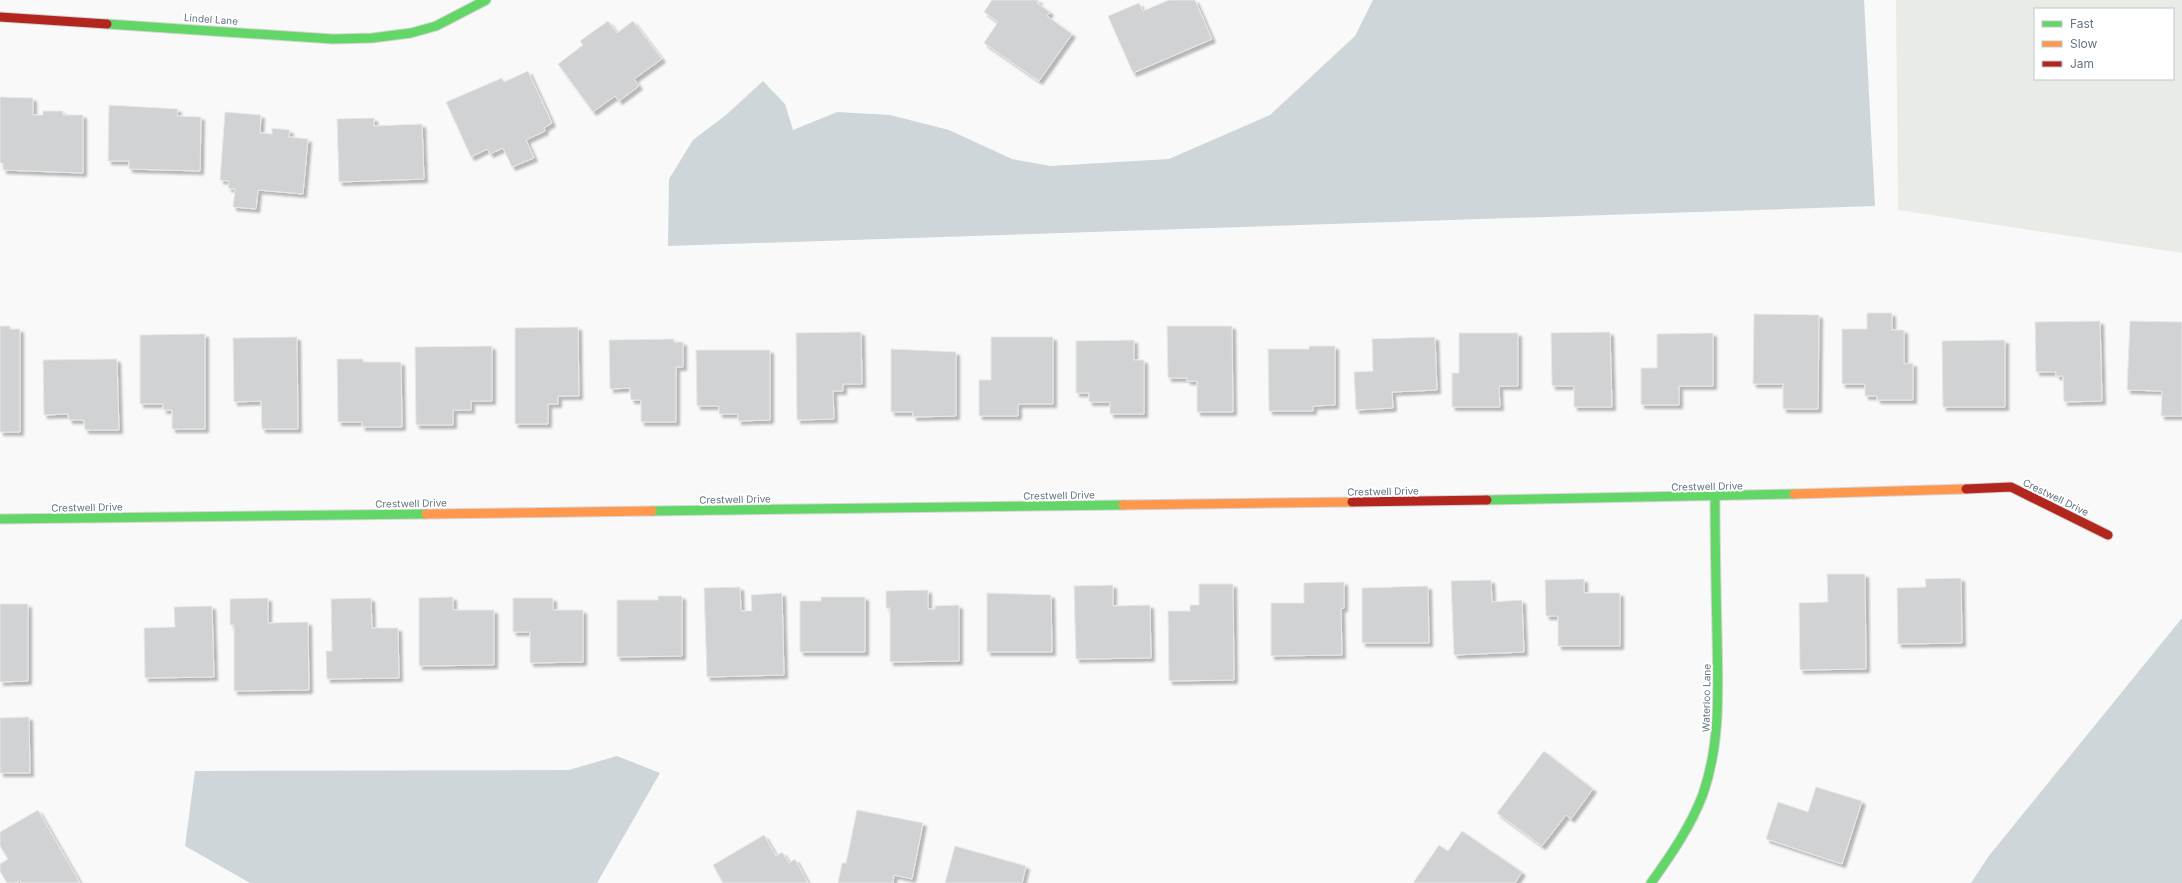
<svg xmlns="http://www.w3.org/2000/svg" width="2182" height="883" viewBox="0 0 2182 883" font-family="Inter,sans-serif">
<defs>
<filter id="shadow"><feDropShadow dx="3.5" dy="3.5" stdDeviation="1" flood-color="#0004"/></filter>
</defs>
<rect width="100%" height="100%" fill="#f9f9f9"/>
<path fill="#e8ebe6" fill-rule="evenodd" d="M1896,0H2182V253L1898,210ZM2035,9H2173V79H2035Z"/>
<g fill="#ced6d9">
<polygon points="1373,0 1864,0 1875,206 668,246 669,179 693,140 726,115 763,81 785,104 793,130 837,112 890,115 949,130 1012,159 1050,166 1169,159 1270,115 1355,36"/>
<polygon points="2182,618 2182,883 1971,883 1988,857"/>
<polygon points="617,756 660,773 597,883 250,883 185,846 195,771 569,770"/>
</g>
<g fill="#d0d2d3" stroke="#e8e8e8" filter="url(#shadow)">
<polygon points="992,0 1039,0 1037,3 1050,12 1047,16 1072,34 1039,81 984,43 998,22 984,12"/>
<polygon points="1169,0 1195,0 1212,39 1133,73 1108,16 1139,3 1143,11"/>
<polygon points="608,21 617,33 633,21 662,59 634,79 639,86 619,101 615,96 593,112 558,64 583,45 580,41"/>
<polygon points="528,71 552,123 544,128 545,131 526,140 534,158 512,167 503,148 490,154 487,149 471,157 446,102 502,78 504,82"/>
<polygon points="0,97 33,98 33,115 43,115 43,111 63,111 63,115 83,115 83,173 3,170 3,163 0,163"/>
<polygon points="109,105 178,109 177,116 201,117 200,171 129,169 129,161 108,161"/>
<polygon points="225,112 261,115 260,133 272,134 272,128 290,130 289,137 308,139 303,194 258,190 256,209 233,207 235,189 228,188 229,181 220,180"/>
<polygon points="374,118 374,126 422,124 424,179 339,182 337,119"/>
<polygon points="1867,313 1892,313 1892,330 1904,330 1904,364 1913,363 1913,400 1877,400 1877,396 1865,396 1865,384 1842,384 1842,329 1867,329"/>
<polygon points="1754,314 1819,315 1818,409 1783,409 1783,384 1753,384"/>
<polygon points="2100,321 2102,401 2064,402 2063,376 2056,376 2056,372 2036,372 2035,322"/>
<polygon points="2130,321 2182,322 2182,416 2161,416 2162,391 2127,390"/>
<polygon points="0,326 10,326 10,329 20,329 20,432 0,432"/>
<polygon points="1167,326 1232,326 1233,412 1197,412 1197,381 1187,381 1187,378 1168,378"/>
<polygon points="578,327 579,396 558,396 558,404 548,404 548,424 515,424 515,328"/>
<polygon points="861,332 862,384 843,384 843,391 833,391 834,419 797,420 796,333"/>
<polygon points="1610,332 1612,407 1574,407 1574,386 1552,386 1551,333"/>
<polygon points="1459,333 1518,333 1518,386 1499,386 1500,407 1452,407 1452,373 1459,373"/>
<polygon points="1713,333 1713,386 1679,386 1679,405 1641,405 1641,368 1657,368 1657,334"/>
<polygon points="205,334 205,429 172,429 172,410 163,410 163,404 140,404 140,335"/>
<polygon points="297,337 298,429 262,429 261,401 234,402 233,338"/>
<polygon points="991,337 1053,337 1053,404 1018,404 1018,416 979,416 979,380 991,380"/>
<polygon points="1435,337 1437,390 1392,392 1393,408 1356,410 1354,372 1373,371 1372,339"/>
<polygon points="674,339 674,342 683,342 683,367 676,367 676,422 641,422 641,400 631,400 630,388 610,389 609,340"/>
<polygon points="1134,340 1134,360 1144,360 1144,414 1110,414 1110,402 1089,402 1089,393 1076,393 1076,341"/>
<polygon points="2005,340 2005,407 1943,407 1942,341"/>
<polygon points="492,346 492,401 471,401 471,410 453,410 453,425 416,425 415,347"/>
<polygon points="1309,346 1335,346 1335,405 1313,406 1313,411 1269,411 1268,349 1309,349"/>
<polygon points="891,349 956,352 956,416 913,417 913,412 891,412"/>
<polygon points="696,350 770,350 770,420 738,421 738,414 719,414 719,406 697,406"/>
<polygon points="117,359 119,430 85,430 84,420 69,420 68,414 44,415 43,360"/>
<polygon points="337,359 363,359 363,362 401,362 402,427 362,427 362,422 338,422"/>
<polygon points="1827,574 1865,574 1866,669 1800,670 1799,603 1828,602"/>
<polygon points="1961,578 1962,643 1898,644 1897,588 1926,587 1925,579"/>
<polygon points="1584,579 1584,593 1620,593 1620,646 1558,646 1558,616 1546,616 1545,580"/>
<polygon points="1491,580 1492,602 1522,600 1524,652 1454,655 1451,581"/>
<polygon points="1344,582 1344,608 1341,609 1342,655 1271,656 1271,603 1304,603 1304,583"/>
<polygon points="1199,584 1233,584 1234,680 1169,681 1168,611 1190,611 1190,605 1199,605"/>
<polygon points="1113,585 1113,606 1150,605 1151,658 1076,659 1074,586"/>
<polygon points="1428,586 1429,643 1362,643 1362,588"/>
<polygon points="740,587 741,611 752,611 751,595 782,593 784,675 707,677 704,588"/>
<polygon points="928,590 928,609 935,609 935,606 959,605 959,661 890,662 890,608 886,608 886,591"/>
<polygon points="987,593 1051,595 1052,652 987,652"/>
<polygon points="658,596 682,596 682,656 617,657 617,600 658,600"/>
<polygon points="453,597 453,610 494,610 494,665 419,666 419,598"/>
<polygon points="821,597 865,597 865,652 800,652 800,601 821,601"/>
<polygon points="268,598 268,623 308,622 309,690 234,691 234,625 230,625 230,599"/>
<polygon points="371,598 372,628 398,628 399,678 327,679 326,651 332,651 331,599"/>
<polygon points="513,598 553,598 553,610 583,610 583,662 530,663 530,632 513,632"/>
<polygon points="0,604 28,604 28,681 0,682"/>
<polygon points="212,606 214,677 145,678 144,628 175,627 174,607"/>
<polygon points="29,717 30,773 0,773 0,718"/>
<polygon points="1544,751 1593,789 1571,819 1566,815 1542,846 1497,813"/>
<polygon points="1816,787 1862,801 1842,864 1766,839 1778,802 1808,812"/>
<polygon points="38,810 80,883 21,883 20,881 15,883 7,883 0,871 0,864 8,859 0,846 0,832"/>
<polygon points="857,810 923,823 912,879 894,875 893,883 838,883 842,863 846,863"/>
<polygon points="1462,831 1522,872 1515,883 1413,883 1439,845 1448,851"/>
<polygon points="764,835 776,856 782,852 789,863 795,859 808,883 723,883 713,865"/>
<polygon points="955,846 1026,866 1022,883 945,883"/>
</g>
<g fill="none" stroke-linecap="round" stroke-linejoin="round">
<defs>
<g id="fast">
<polyline points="107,24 333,39 372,38 411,33 436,26 486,0"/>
<polyline points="1487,500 1794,494"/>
<polyline points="652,511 1123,505"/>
<polyline points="0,519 426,514"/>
<path d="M1651,883C1671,855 1691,826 1703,794C1721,742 1718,688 1717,634C1716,588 1715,543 1715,497"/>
</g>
<g id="slow">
<polyline points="1794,494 1966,489"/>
<polyline points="1123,505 1352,502"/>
<polyline points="426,514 652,511"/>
</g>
<g id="jam">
<polyline points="0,17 107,24"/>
<polyline points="1966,489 2011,487 2108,535"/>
<polyline points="1352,502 1487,500"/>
</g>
</defs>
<use href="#fast" stroke="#d5d6d7" stroke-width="11"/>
<use href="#slow" stroke="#d5d6d7" stroke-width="11"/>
<use href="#jam" stroke="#d5d6d7" stroke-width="11"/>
<use href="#fast" stroke="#63d668" stroke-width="9"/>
<use href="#slow" stroke="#ff974d" stroke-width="9"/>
<use href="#jam" stroke="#b3261e" stroke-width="9"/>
</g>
<g text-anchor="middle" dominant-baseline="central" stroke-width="4" stroke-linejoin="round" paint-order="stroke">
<g font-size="10" fill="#657683" stroke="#fff">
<text transform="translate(211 19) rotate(4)">Lindel Lane</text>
<text transform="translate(1707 486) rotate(-1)">Crestwell Drive</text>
<text transform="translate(1383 491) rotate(-1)">Crestwell Drive</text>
<text transform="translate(1059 495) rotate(-1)">Crestwell Drive</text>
<text transform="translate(2056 497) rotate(26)">Crestwell Drive</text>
<text transform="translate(735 499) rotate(-1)">Crestwell Drive</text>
<text transform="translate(411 503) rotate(-1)">Crestwell Drive</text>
<text transform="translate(87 507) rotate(-1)">Crestwell Drive</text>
<text transform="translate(1706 698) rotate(-89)">Waterloo Lane</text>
</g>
</g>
<rect x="2034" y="8" width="140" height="72" fill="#ffffff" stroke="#c1c8cd"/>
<rect x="2042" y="21" width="20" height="6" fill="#63d668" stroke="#c1c8cd"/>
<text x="2070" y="28" font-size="12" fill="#657683">Fast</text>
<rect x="2042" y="41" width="20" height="6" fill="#ff974d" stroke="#c1c8cd"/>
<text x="2070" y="48" font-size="12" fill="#657683">Slow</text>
<rect x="2042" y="61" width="20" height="6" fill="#b3261e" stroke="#c1c8cd"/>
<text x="2070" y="68" font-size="12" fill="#657683">Jam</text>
</svg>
